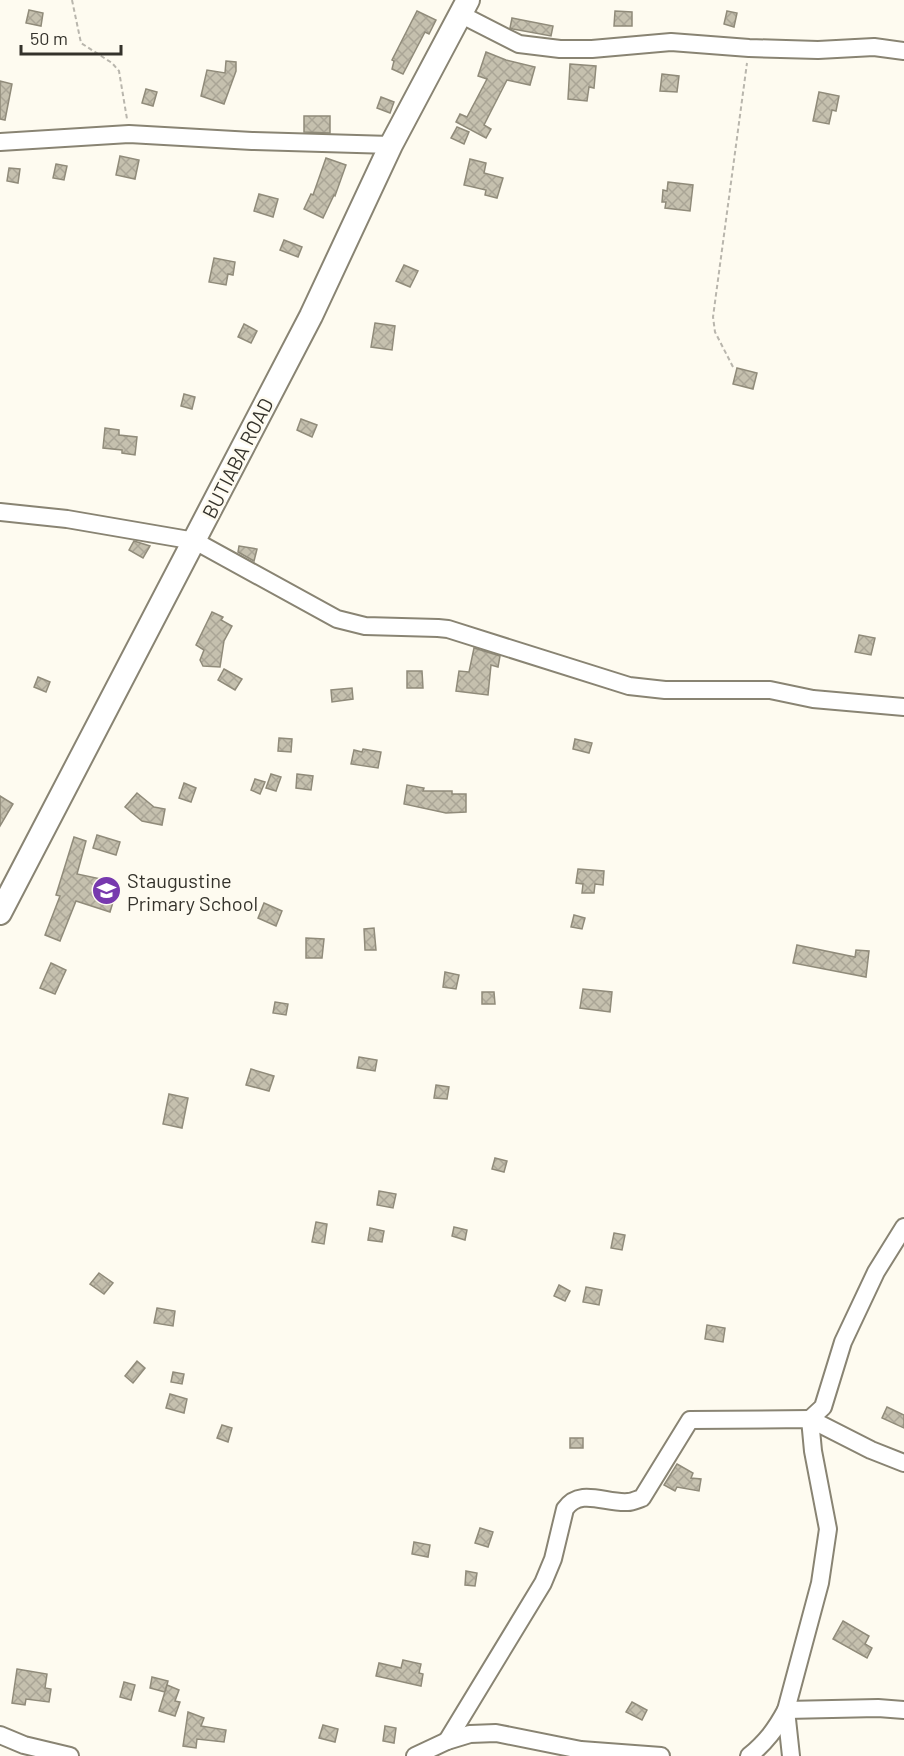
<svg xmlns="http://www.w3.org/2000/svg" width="904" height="1756" viewBox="0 0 904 1756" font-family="Barlow,sans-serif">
<defs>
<pattern id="building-cross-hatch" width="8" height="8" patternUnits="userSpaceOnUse" patternTransform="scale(1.5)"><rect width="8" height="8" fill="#c5c0ae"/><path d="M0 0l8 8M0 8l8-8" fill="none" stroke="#aaa596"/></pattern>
</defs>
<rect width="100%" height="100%" fill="#fefbf0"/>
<g fill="url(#building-cross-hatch)" stroke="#908b7a" stroke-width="1.5">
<polygon points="29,10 43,13 41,26 26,23"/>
<polygon points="417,11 436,20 429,34 425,32 403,74 392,69 394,61 392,60"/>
<polygon points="615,11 632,12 632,26 614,26"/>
<polygon points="727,11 737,13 734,27 724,24"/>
<polygon points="512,18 553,26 551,36 513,29 510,28"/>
<polygon points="486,52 506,60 535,67 530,85 507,80 484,125 491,129 486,138 456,122 460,114 467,117 487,79 478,76"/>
<polygon points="226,61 236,62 236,71 224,104 201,96 207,70 225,73"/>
<polygon points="570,64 596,66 594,88 589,87 587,101 568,99"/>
<polygon points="662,74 679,76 677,92 660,91"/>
<polygon points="0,81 12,84 5,120 0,119"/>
<polygon points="146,89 157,92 153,106 142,103"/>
<polygon points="819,92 839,96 836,111 832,110 829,124 813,121"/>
<polygon points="381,97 394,102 390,113 377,108"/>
<polygon points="304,116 330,116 330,133 304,132"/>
<polygon points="457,127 469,132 464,144 451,138"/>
<polygon points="120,156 139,160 135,179 116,175"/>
<polygon points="326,158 346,165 335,196 334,195 323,218 304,209 311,194 313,195"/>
<polygon points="470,159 486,163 484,173 503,178 497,198 485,195 486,190 464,185"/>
<polygon points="56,164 67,166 64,180 53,178"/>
<polygon points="9,168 20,169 18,183 7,181"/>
<polygon points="668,182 693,185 690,211 665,208 666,202 662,202 663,190 667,191"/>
<polygon points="259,194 278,199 273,217 254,211"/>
<polygon points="284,240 302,247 298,257 280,250"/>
<polygon points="214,258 235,262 233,275 228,274 226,285 209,282"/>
<polygon points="404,265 418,271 410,287 396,281"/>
<polygon points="375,323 395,326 392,350 371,347"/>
<polygon points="244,324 257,331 251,343 238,337"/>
<polygon points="737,368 757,373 753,389 733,384"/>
<polygon points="184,394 195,397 192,409 181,406"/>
<polygon points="301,419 317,425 312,437 297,430"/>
<polygon points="105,428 119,430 119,435 137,437 135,455 122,453 122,450 103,448"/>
<polygon points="134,541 150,546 143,558 129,550"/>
<polygon points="239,546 257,549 254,561 238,552"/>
<polygon points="212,612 223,617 221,620 232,626 224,641 220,667 203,666 200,660 204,650 196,645"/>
<polygon points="859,635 875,638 871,655 855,652"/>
<polygon points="474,648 500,656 498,667 491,665 488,695 456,691 459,671 469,672"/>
<polygon points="224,669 242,679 235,690 218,680"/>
<polygon points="407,671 422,671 423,688 407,688"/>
<polygon points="38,677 50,682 46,692 34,687"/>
<polygon points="352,688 353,699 332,702 331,690"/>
<polygon points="279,738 292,739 291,752 278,751"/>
<polygon points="575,739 592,743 589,753 573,749"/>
<polygon points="363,749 381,752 378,768 351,764 354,750 362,752"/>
<polygon points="271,774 281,777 276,791 266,788"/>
<polygon points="297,774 313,776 311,790 296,788"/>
<polygon points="255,779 265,782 260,794 251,790"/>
<polygon points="184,783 196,788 191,802 179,798"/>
<polygon points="407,785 424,788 423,791 452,791 452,794 466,794 466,812 446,813 404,804"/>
<polygon points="137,793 154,807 165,809 162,825 142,821 125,807"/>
<polygon points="0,796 13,804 0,826"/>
<polygon points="97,835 120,842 116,855 93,848"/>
<polygon points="74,837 86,841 77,874 101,879 97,897 113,902 110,912 76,901 60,941 45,935 60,896 56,895"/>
<polygon points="578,869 604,871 603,885 595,884 594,893 582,893 583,884 576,883"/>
<polygon points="264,903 282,911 276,926 258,918"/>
<polygon points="574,915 585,918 582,929 571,927"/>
<polygon points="374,928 376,950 365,950 364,929"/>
<polygon points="306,938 324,939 322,958 306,958"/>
<polygon points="797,945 855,957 856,950 869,951 866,977 793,963"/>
<polygon points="51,963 66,970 55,994 40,988"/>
<polygon points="445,972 459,975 456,989 443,987"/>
<polygon points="583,989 612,992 610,1012 580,1008"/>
<polygon points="482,992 494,992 495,1004 482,1004"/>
<polygon points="275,1002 288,1004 286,1015 273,1013"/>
<polygon points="359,1057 377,1060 375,1071 357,1068"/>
<polygon points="251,1069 274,1076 269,1091 246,1085"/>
<polygon points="436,1085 449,1087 447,1099 434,1098"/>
<polygon points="169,1094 188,1098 182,1128 163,1124"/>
<polygon points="495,1158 507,1161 504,1172 492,1169"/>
<polygon points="379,1191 396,1194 393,1208 377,1205"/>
<polygon points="316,1222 327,1224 324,1244 312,1242"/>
<polygon points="454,1227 467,1230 465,1240 452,1236"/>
<polygon points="370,1228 384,1231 382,1242 368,1240"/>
<polygon points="614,1233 625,1235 622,1250 611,1248"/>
<polygon points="99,1273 113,1283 104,1294 90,1284"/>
<polygon points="559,1285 570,1291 565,1301 554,1296"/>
<polygon points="586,1287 602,1290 599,1305 583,1302"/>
<polygon points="157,1308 175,1311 173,1326 154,1323"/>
<polygon points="707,1325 725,1328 723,1342 705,1339"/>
<polygon points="137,1361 145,1368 133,1383 125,1376"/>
<polygon points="173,1372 184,1374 182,1384 171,1382"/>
<polygon points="170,1394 187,1399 184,1413 166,1408"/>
<polygon points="887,1407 904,1415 904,1428 882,1418"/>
<polygon points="222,1425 232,1428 228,1442 217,1438"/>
<rect x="570" y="1438" width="13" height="10"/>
<polygon points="677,1464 693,1473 691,1478 701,1479 699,1491 677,1487 675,1491 664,1485"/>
<polygon points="480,1528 493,1532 488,1547 475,1543"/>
<polygon points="414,1542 430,1545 428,1557 412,1554"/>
<polygon points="466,1571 477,1573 475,1586 465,1585"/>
<polygon points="843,1621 869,1636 865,1644 872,1648 867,1658 833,1639"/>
<polygon points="403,1660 421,1664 419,1673 423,1674 421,1686 376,1676 379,1663 401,1668"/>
<polygon points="17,1669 47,1674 45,1688 51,1689 49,1702 26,1699 25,1705 12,1703"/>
<polygon points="152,1677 168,1681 165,1692 150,1688"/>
<polygon points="124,1682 135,1685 131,1700 120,1697"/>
<polygon points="167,1685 179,1690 175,1701 180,1702 175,1716 159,1711"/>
<polygon points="632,1702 647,1710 642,1720 626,1712"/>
<polygon points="188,1712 204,1718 201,1726 226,1730 224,1742 197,1739 196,1748 183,1746"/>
<polygon points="323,1725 338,1729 335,1742 319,1738"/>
<polygon points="385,1726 396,1728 394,1743 383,1741"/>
</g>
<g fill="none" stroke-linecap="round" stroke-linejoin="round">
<defs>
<g id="minor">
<polyline points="460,14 519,44 560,49 592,49 671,42 749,48 818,50 874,47 904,51"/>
<polyline points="0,142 129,134 252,141 391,145"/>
<polyline points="0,512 67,519 195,541 337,619 365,626 438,628 448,629 629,686 665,690 770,690 813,699 904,707"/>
<polyline points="810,1419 823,1407 843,1342 876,1272 904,1227"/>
<polyline points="0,1735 24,1745 70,1756"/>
<path d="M447,1741L543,1583L553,1559L565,1509C580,1487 606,1504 628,1502C633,1502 638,1499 642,1498L690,1420L810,1419L871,1450L904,1463"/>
<polyline points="415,1756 447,1741 470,1734 496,1733 581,1750 661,1756"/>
<path d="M749,1756C766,1742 776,1729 786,1710L878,1708L904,1710"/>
<polyline points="791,1756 786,1710 820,1583 828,1529 813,1451 810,1419"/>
</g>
<polyline id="major" points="0,913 311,316 391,145 468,0"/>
</defs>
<use href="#minor" stroke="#898473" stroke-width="20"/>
<use href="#major" stroke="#898473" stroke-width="26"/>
<g stroke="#b9b6ad" stroke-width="2" stroke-dasharray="4.5 3" stroke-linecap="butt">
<polyline points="72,0 81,43 112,63 119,71 127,119"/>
<polyline points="733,367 715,332 713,317 747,63"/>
</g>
<use href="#minor" stroke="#fff" stroke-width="16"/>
<use href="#major" stroke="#fff" stroke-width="22"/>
</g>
<defs>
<symbol id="school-disc" viewBox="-11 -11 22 22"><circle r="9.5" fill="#7739ae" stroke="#fefbf0"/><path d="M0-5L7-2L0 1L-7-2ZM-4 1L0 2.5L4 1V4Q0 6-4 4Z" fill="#fff"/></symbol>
</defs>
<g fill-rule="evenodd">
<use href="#school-disc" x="90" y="874" width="33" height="33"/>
</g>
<g text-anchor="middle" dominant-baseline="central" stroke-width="5" stroke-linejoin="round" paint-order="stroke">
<g font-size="20" fill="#34322b" stroke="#fefbf0">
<text transform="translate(237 458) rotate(-63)">BUTIABA ROAD</text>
</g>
<g font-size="20" fill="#34322b" stroke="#fefbf0" text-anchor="start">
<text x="127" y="880">Staugustine<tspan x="127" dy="23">Primary School</tspan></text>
</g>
</g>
<path d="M21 45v9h100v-9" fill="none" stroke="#34322b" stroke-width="3"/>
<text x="30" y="45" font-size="18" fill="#34322b" stroke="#fefbf0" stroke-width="4.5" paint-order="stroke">50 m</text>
</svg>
